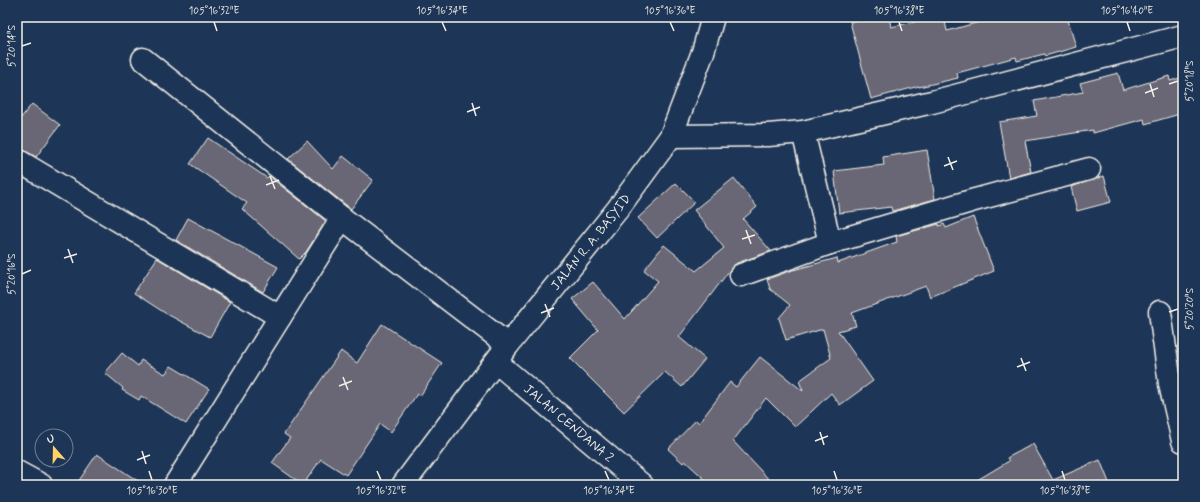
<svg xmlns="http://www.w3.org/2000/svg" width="1200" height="502" viewBox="0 0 1200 502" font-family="Mynerve,sans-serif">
<rect width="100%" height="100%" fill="#1d3557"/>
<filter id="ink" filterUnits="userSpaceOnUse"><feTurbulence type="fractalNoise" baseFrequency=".025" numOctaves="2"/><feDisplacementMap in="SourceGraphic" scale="8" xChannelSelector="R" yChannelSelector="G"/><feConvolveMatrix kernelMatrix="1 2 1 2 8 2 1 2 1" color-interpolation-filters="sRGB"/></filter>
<g filter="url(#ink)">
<g fill="#696674" stroke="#f4f1e8">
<polygon points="868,17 889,17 891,27 937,17 944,17 947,31 998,17 1067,17 1076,47 1045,56 1044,54 1017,61 1016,57 957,73 958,78 919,87 919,86 871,99 850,22"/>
<polygon points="1118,73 1123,90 1169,76 1170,81 1183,77 1183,113 1145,124 1144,119 1093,133 1093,130 1025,141 1031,172 1009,178 999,122 1037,116 1034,101 1083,92 1080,83"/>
<polygon points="32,104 60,125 36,157 17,146 17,123"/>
<polygon points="208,138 267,178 269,176 326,221 306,252 299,259 242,209 247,203 190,164"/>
<polygon points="307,141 333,169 343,156 373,180 351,209 288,159"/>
<polygon points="927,150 935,199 892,211 891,207 839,213 834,171 884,165 883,157"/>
<polygon points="1104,176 1111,202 1077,211 1071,187"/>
<polygon points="734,178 757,207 743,219 771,251 737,263 732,267 679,337 705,359 682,387 665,372 624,412 570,358 598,330 572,299 593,282 625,319 658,281 644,270 664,245 696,271 724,248 694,210"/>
<polygon points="676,183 695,202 657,238 638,218"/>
<polygon points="973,217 994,271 930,297 926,286 852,313 856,326 838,331 873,381 840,405 831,393 795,427 766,398 733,441 774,485 711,485 685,461 683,463 668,449 696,420 699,423 730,382 736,387 760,357 803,391 799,381 831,358 823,329 786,340 779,318 790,305 770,289 767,279 793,270 837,258 838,263 897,242 896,236 939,224 939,226 944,224 946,228"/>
<polygon points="188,218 278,267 263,292 176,240"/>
<polygon points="157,258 230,302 210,337 165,313 134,293"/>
<polygon points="382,324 442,363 420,396 417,394 391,432 380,424 346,475 321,459 303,485 272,463 290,438 284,434 341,351 357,363"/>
<polygon points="122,353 138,366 141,360 165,374 171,366 209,389 186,424 141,396 139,400 122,390 123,388 105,373"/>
<polygon points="1033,444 1053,480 1100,460 1110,485 969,485 1009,461 1007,458"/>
<polygon points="97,454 144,485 76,485"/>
</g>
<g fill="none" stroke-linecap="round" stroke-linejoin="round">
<defs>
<g id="minor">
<polyline points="143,59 342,218 508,345"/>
<polyline points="803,132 830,243"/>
<polyline points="671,136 768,135 803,132 932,102 1183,36"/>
<polyline points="17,160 280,317"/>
<polyline points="741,275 830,243 971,201 1089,169"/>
<polyline points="1160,312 1170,384 1183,441"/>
<polyline points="17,472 41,485"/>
<polyline points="175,485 342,218"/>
</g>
<g id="tertiary">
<path id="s1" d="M496,362L642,485"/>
</g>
<g id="secondary">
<path id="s2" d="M403,485L508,345L617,210L671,136L703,52L713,17"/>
</g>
</defs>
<use href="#minor" stroke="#f4f1e8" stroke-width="25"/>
<use href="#tertiary" stroke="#f4f1e8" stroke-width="25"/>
<use href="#secondary" stroke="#f4f1e8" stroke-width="25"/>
<use href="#minor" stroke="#1d3557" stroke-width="22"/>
<use href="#tertiary" stroke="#1d3557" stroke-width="22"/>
<use href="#secondary" stroke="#1d3557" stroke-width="22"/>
</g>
</g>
<path fill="none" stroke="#f4f1e8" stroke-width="1.5" d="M214,22L217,31M442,22L446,31M670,22L674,31M899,22L902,31M1127,22L1130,31M22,46L31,43M1150,84L1154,97M1169,84L1178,81M1145,93L1158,88M472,103L476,116M467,112L480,107M948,157L953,170M944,166L957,161M270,176L275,189M266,185L279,180M746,230L751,244M742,239L755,235M68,249L73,263M64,258L77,254M22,274L31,270M545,304L550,317M1169,312L1178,309M541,313L554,308M1021,358L1026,371M1017,367L1030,362M343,377L348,390M339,386L352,381M820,432L824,445M815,441L828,436M142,451L146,464M137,460L150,455M149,471L152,480M377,471L381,480M605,471L609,480M834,471L837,480M1062,471L1065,480"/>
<g text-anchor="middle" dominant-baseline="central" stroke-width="3.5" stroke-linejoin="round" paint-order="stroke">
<g font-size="13" fill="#f4f1e8" stroke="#1d3557">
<text stroke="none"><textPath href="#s2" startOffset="307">JALAN R. A. BASYID</textPath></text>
<text stroke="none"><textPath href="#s1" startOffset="95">JALAN CENDANA 2</textPath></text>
</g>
</g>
<rect width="1200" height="502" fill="none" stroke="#1d3557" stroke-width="44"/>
<g transform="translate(54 448) rotate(340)"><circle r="19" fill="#1d3557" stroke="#738091"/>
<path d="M0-3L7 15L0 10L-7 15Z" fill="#ffd166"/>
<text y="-6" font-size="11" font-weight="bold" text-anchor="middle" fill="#f4f1e8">U</text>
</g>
<rect x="22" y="22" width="1156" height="458" fill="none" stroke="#f4f1e8" stroke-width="1.5"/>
<g font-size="10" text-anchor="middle" fill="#f4f1e8">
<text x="214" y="14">105°16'32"E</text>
<text x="442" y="14">105°16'34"E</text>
<text x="670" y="14">105°16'36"E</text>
<text x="899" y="14">105°16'38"E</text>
<text x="1127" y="14">105°16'40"E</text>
<text transform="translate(11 46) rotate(-90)" y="4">5°20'14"S</text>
<text transform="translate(1189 81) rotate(-90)" y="4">5°20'18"S</text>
<text transform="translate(11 274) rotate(-90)" y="4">5°20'16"S</text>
<text transform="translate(1189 309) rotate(-90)" y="4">5°20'20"S</text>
<text x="152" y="494">105°16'30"E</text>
<text x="381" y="494">105°16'32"E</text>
<text x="609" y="494">105°16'34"E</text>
<text x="837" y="494">105°16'36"E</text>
<text x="1065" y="494">105°16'38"E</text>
</g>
</svg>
